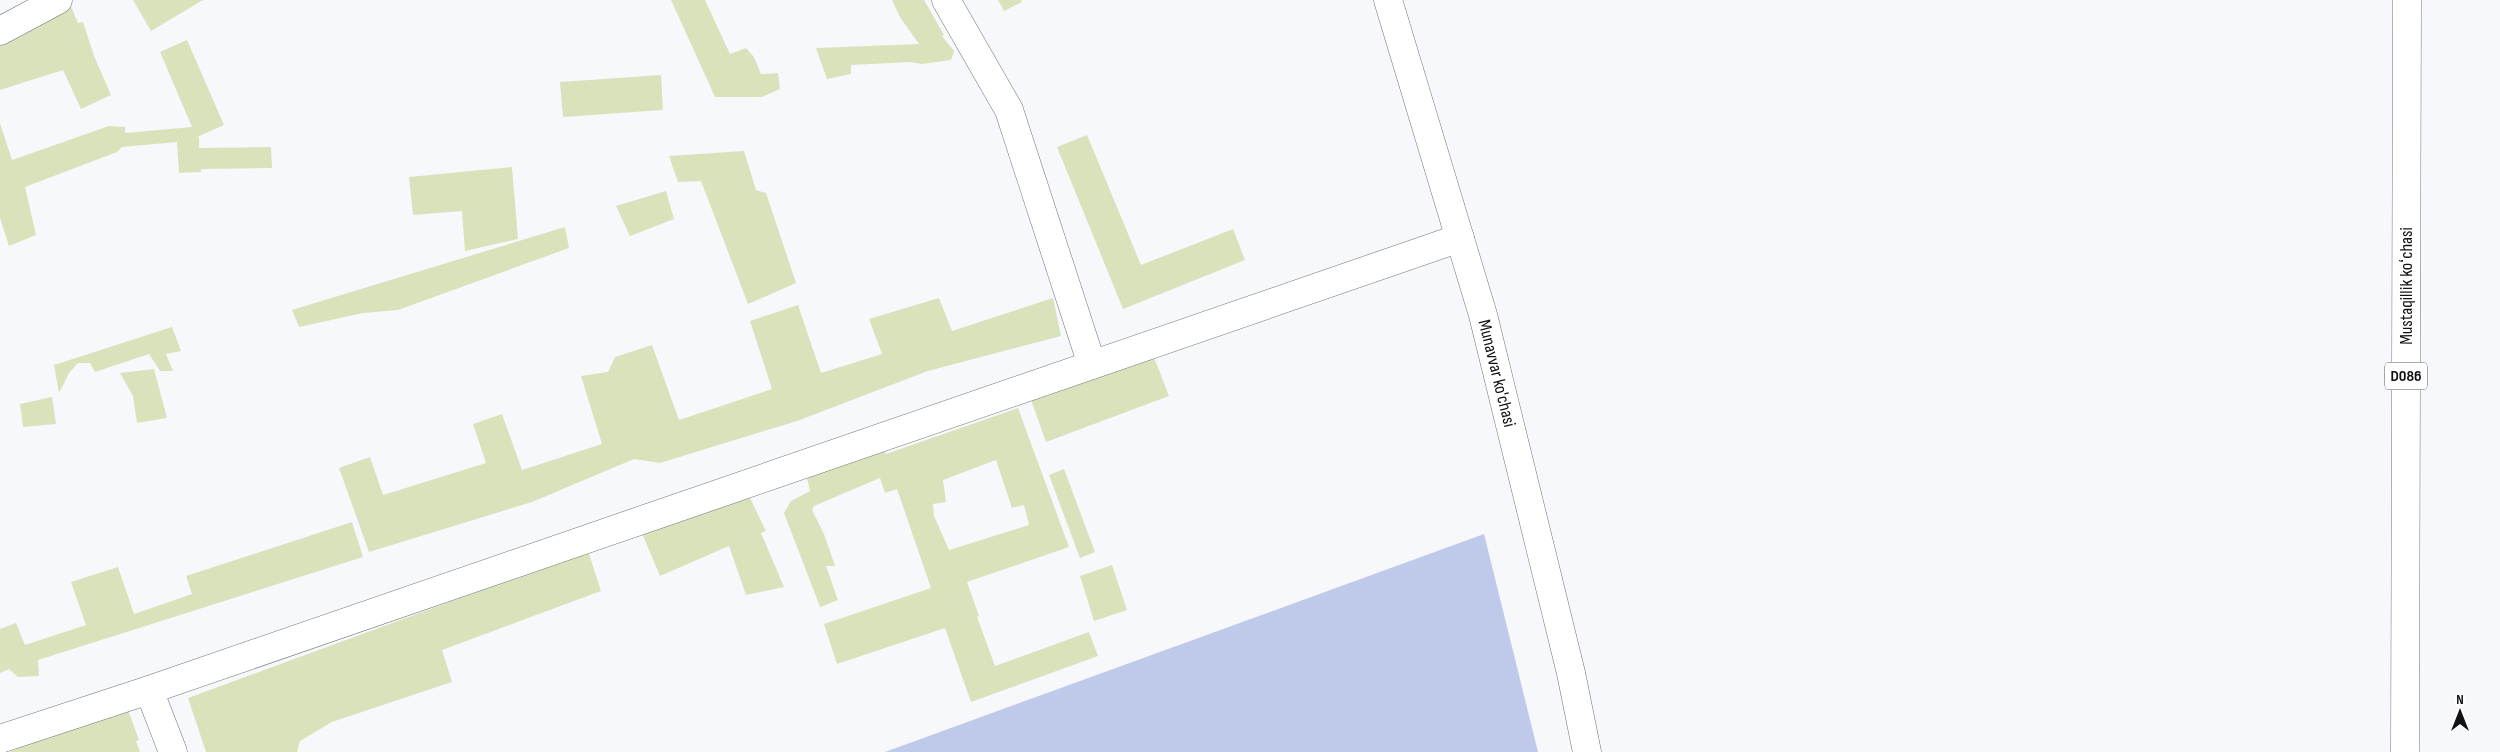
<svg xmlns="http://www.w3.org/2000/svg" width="2500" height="752" viewBox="0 0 2500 752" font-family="'Sofia Sans Condensed',sans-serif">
<rect width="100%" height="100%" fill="#f7f8fc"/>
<polygon fill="#bfc9e9" points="1484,534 1538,752 885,752"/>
<g fill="#d8e3bb" fill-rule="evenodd">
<polygon points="133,0 203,0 151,31"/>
<polygon points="671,0 705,0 730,54 746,48 754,57 761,74 778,73 780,89 762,97 715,97"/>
<polygon points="892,0 924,0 944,35 942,36 954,51 951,60 922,64 911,62 851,65 851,74 827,79 816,48 919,44 900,17"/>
<polygon points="998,0 1021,0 1022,2 1004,11"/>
<polygon points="70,4 78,23 83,22 94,56 111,95 81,109 63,70 0,90 0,37"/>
<polygon points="187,40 224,125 197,137 199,137 199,148 271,147 272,168 201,169 201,172 179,173 177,142 122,147 117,152 25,187 36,235 9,246 0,218 0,123 12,160 109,126 125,127 125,133 192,127 160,52"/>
<polygon points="661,75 663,110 563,117 560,82"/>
<polygon points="1087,135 1141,265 1233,229 1245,260 1123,309 1057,147"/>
<polygon points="744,151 756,190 766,193 796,283 748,304 701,181 678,182 669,156"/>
<polygon points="512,167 518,239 465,251 462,211 413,215 409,177"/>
<polygon points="666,191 674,219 630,236 616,206"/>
<polygon points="565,227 569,248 398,310 363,313 299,327 292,310"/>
<polygon points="939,298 952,331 1053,298 1061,336 928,371 797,421 660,463 634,459 532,502 369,552 339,468 370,457 383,495 486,463 473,424 502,414 522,470 602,444 581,376 608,372 615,357 652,345 679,420 772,389 750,321 798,305 821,373 882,354 869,319"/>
<polygon points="172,327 181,351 166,354 173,371 160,371 149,354 95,372 90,363 78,363 69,373 59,393 54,365"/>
<polygon points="1152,352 1169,396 1046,442 1030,397"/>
<polygon points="154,369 167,418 137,423 133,396 120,373"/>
<polygon points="52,397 56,424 23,427 20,404"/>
<path d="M1018,408L1069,547L967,582L979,616L977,617L995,666L1089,632L1098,656L971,702L945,628L837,664L824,624L931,588L897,489L885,493L880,478L814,506L812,510L824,534L835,566H826L838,600L820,607L784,513L791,501L810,491L806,474L882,448L886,454ZM996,460L1012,508L1024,505L1029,525L949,550L934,516L933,504L946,502L943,480Z"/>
<polygon points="1064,469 1095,552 1080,558 1049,475"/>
<polygon points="750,498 766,531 761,533 784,587 746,595 729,546 660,576 641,531"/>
<polygon points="352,522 363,557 38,660 39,676 18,677 9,669 0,673 0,629 16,623 25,645 86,625 71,582 118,567 134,614 192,594 186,576"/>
<polygon points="588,551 601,591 442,650 452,682 332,722 300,741 297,752 206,752 188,698"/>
<polygon points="1112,565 1127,610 1094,621 1080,576"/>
<polygon points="123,707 128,710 139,740 136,741 140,752 9,752"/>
</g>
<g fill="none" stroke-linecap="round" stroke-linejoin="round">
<defs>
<g id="minor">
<polyline points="946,0 1009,110 1092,365"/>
<path id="s1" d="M1388,0L1483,315L1571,673L1587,752"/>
<polyline points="0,31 58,0"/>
<polyline points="149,690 173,752"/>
<polyline points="0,739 149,690 1460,238"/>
</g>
<polyline id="primary" points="2405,752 2407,0"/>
</defs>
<use href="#minor" stroke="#737478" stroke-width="29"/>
<use href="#primary" stroke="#737478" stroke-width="29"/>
<use href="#minor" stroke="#fff" stroke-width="28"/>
<use href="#primary" stroke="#fff" stroke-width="28"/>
</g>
<g text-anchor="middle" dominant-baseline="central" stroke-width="4.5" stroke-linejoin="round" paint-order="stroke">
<rect fill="#fff" stroke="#59595a" stroke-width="1" x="2385" y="362.5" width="42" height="27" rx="4"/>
<g font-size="16" font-weight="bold" fill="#121214">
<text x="2406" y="376">D086</text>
</g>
<g font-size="18" fill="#121214" stroke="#fff">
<text transform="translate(2406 286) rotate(-90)">Mustaqillik koʻchasi</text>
<text stroke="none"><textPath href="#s1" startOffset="389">Munavvar ko'chasi</textPath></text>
</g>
</g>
<g transform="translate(2460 712)" stroke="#ffffff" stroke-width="4" paint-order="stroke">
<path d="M0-4L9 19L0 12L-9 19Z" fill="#121214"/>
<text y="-8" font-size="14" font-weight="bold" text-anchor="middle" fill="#121214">N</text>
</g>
</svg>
